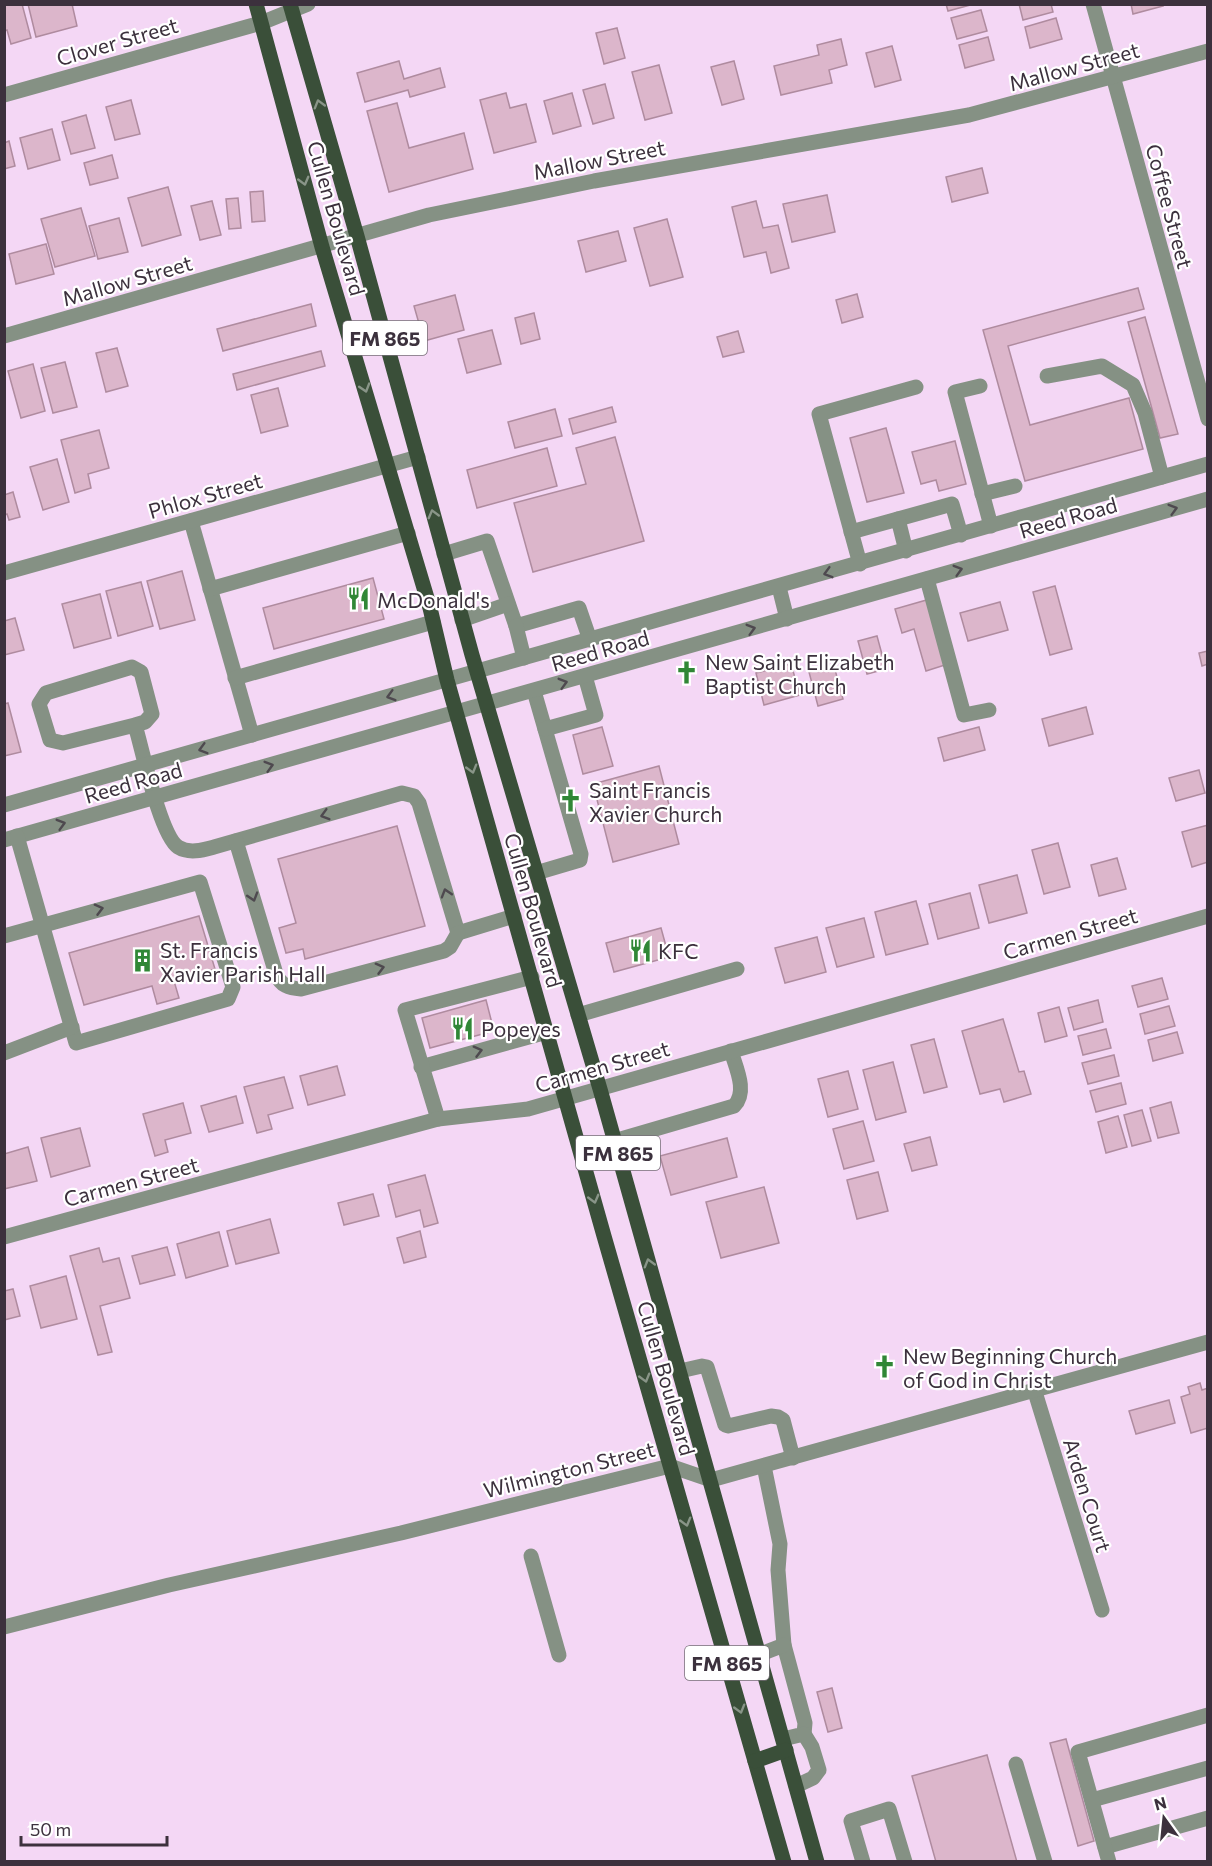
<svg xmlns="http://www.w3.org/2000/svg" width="1212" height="1866" viewBox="0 0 1212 1866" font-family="Commissioner,sans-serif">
<rect width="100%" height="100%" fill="#f4d7f5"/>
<g fill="#dcb6cb" stroke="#af8b9f" stroke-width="1.5">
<polygon points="4,4 22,4 31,38 11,44 7,30 4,31"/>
<polygon points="28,4 72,4 77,26 36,37"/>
<polygon points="946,4 974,4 948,11"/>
<polygon points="1019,4 1051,4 1053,12 1023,20"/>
<polygon points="1131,4 1162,4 1163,6 1133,14"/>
<polygon points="981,10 987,31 957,39 951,18"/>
<polygon points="1056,18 1062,39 1030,48 1025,27"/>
<polygon points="617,28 625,58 604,64 596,33"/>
<polygon points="988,37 994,60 965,68 959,45"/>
<polygon points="841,39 847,65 829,70 832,83 781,95 774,66 819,55 817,45"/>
<polygon points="892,46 901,80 875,87 866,53"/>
<polygon points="399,61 404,79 440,68 445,87 410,97 408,90 365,102 357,73"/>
<polygon points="734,61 744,99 722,105 711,67"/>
<polygon points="659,65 672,113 645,120 632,72"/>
<polygon points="605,84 614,118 593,124 583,90"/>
<polygon points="506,93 510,108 526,104 536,142 494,153 480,100"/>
<polygon points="572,93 581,126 553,134 544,101"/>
<polygon points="131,100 140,134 115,140 106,107"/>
<polygon points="397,103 409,148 464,133 473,169 389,192 367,111"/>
<polygon points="86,115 95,148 71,154 62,122"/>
<polygon points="52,129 60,160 28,169 20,138"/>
<polygon points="9,141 15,166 4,169 4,143"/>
<polygon points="112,155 118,178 90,185 84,163"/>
<polygon points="982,168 988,193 952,202 946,177"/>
<polygon points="168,187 181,235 142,246 128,198"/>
<polygon points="263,191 265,221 252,222 250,192"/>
<polygon points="827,195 835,232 792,242 783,204"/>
<polygon points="238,198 241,228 229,229 226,199"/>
<polygon points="212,201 221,235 200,240 191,206"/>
<polygon points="756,201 763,228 778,225 789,268 771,273 766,252 744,257 732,207"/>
<polygon points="81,208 95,256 55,267 41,219"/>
<polygon points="119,218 128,252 98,259 89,226"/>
<polygon points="667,219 683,277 650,286 634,228"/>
<polygon points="618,231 626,261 586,272 578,241"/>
<polygon points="46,244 54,274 16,284 9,254"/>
<polygon points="1138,288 1144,309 1008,346 1030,425 1129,398 1143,449 1025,481 983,330"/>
<polygon points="857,294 863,317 842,323 836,300"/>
<polygon points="455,295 464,330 424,341 414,306"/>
<polygon points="311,304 316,326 223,351 217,329"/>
<polygon points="534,313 540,339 521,344 515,318"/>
<polygon points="1145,317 1178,434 1160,438 1128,322"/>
<polygon points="492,330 501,364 467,373 458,339"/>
<polygon points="738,331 744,352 723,357 717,337"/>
<polygon points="117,348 128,386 106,392 96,353"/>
<polygon points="321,351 325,366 237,390 233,374"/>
<polygon points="65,362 77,407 53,413 41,368"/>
<polygon points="33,364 45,411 21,418 8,371"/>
<polygon points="278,388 288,426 261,433 251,395"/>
<polygon points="612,407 616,422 573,434 569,419"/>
<polygon points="555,409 562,436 515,448 508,422"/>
<polygon points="886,428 904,493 867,502 850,438"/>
<polygon points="99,430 109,468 88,474 91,488 75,493 61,440"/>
<polygon points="615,437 644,541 533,572 514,503 586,484 576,448"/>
<polygon points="955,441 966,484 939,491 936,480 921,484 912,452"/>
<polygon points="547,448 557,486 477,508 467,470"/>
<polygon points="57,459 69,502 43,510 30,467"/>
<polygon points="13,492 20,517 9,520 7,514 4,515 4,495"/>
<polygon points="182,571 195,620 160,629 147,581"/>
<polygon points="373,578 384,619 274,649 263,608"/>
<polygon points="141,582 153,626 118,636 106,591"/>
<polygon points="1055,586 1072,649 1050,655 1033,592"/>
<polygon points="100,594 111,638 74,648 62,604"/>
<polygon points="930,599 948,664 926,671 914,629 902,633 895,609"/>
<polygon points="1000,602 1008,630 968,641 960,613"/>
<polygon points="15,618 24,650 4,655 4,621"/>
<polygon points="877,636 886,669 867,674 858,641"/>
<polygon points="1208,651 1208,664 1202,666 1199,653"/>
<polygon points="791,664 800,695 764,705 756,673"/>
<polygon points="834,666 843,699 818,706 809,672"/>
<polygon points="8,703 21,752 4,756 4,704"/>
<polygon points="1086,707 1093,734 1049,746 1042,719"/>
<polygon points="602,727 613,766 583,774 573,735"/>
<polygon points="979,727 985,750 944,761 938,738"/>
<polygon points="659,766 679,844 613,862 593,784"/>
<polygon points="1199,770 1205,793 1176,801 1169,778"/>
<polygon points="1208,825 1208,862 1192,867 1182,832"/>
<polygon points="397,826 425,926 305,959 303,949 286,953 279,928 296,923 278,859"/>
<polygon points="1058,843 1070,887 1044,894 1032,850"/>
<polygon points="1117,858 1126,889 1099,896 1091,865"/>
<polygon points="1017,875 1027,913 989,923 979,885"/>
<polygon points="970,893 979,928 938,939 929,904"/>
<polygon points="916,901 928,944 886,955 875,912"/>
<polygon points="199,916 215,969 174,981 179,998 157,1004 152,986 84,1005 69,953"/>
<polygon points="864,918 874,957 837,967 826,928"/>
<polygon points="661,928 669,957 614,972 606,943"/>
<polygon points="817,937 826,972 785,983 775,948"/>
<polygon points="1162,978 1168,999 1138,1007 1132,986"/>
<polygon points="486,1000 494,1031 430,1048 422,1018"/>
<polygon points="1098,1000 1103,1022 1074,1030 1068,1008"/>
<polygon points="1169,1006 1175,1026 1145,1034 1140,1014"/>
<polygon points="1059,1007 1067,1036 1045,1042 1038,1013"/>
<polygon points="1003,1019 1019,1072 1024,1071 1031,1094 1004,1102 1000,1089 980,1094 962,1031"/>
<polygon points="1106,1029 1111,1048 1083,1055 1078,1036"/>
<polygon points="1177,1032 1183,1053 1153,1061 1148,1040"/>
<polygon points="934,1039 947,1087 924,1093 911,1045"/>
<polygon points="1114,1055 1119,1076 1088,1084 1082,1063"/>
<polygon points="893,1062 906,1112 876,1120 863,1070"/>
<polygon points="337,1066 345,1095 308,1105 300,1076"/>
<polygon points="848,1071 858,1109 828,1117 818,1079"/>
<polygon points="284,1077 293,1108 268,1115 272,1129 257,1133 244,1087"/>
<polygon points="1121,1083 1126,1104 1096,1112 1090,1091"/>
<polygon points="236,1096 243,1123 209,1132 201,1106"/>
<polygon points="1171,1102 1179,1133 1158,1138 1150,1108"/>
<polygon points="183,1103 191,1133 165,1140 168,1152 155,1156 143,1114"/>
<polygon points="1142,1110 1151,1141 1132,1146 1124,1115"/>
<polygon points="1118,1116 1127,1147 1106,1153 1098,1122"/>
<polygon points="863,1121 874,1161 844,1169 833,1129"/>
<polygon points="80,1128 90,1166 51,1177 41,1138"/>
<polygon points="930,1137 937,1165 912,1171 904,1144"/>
<polygon points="727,1138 737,1177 671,1195 660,1156"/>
<polygon points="28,1147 37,1181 4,1189 4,1154"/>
<polygon points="878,1172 888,1211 857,1219 847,1180"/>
<polygon points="425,1175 438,1223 424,1227 420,1210 396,1217 388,1185"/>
<polygon points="764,1187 779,1243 721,1258 706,1202"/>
<polygon points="373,1194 379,1216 344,1225 338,1203"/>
<polygon points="270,1219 279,1253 236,1264 227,1231"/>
<polygon points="420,1231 426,1257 404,1263 397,1238"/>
<polygon points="219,1232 228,1266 186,1278 177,1244"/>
<polygon points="167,1247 175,1275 140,1284 132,1256"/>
<polygon points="99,1248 103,1262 119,1258 130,1298 100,1306 112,1352 98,1355 70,1256"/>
<polygon points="66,1276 77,1319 41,1328 30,1286"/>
<polygon points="13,1289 20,1316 4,1320 4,1291"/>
<polygon points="1200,1383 1202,1390 1208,1388 1208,1428 1191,1433 1181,1397 1190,1394 1188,1387"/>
<polygon points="1169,1400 1175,1423 1136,1434 1129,1411"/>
<polygon points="832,1688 842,1728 828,1732 817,1692"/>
<polygon points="1066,1739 1094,1841 1078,1846 1050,1743"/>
<polygon points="987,1755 1017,1862 936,1862 912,1776"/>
</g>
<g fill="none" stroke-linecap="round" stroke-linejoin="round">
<g stroke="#859184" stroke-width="15">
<polyline points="1093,4 1208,419"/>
<polyline points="4,95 261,23 308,4"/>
<polyline points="4,336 429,215 594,181 969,115 1208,51"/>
<polyline points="1047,376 1102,366 1133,385 1145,413 1162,477"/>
<polyline points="980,386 955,392 991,526"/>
<polyline points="982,494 1015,486"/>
<polyline points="898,519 952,504 961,535"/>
<polyline points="191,521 252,735"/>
<polyline points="851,532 898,519 906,551"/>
<polyline points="444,554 487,541 516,626 579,608 590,640"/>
<polyline points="860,564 819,414 916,387"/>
<polyline points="4,573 418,457"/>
<polyline points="927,579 964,715 989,710"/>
<polyline points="779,587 787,619"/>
<polyline points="210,589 408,533"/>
<polyline points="462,620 508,604"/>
<polyline points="516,626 524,658"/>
<polyline points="235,678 433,622"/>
<polyline points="534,691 581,854 580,860 536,873"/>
<path d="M135,725L145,722L152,714L141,672L132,667L46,693L39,704L50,740L63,743L135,725C142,748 160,835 178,847C189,854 203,850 214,847L402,793L414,796L419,803L458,933L514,916"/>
<polyline points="545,729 596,715 585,676"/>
<polyline points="4,805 1208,464"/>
<polyline points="4,840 1208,499"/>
<path d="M236,841L276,974C281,986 289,988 301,989L444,951L450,947L458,933"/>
<path d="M4,936L200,882L233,987L228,999L76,1043C57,974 37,905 17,836"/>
<polyline points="578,1015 737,969"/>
<polyline points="4,1053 72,1027"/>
<polyline points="421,1067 547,1032"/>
<polyline points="438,1119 405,1010 532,977"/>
<path d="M614,1141L734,1106C748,1092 736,1068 731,1051"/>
<polyline points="4,1237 438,1119 528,1109 1208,916"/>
<polyline points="680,1371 702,1366 707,1367 725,1425 728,1426 771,1416 778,1417 783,1420 793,1458"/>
<polyline points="1035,1392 1102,1610"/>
<polyline points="764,1466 780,1544 778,1570 784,1645 805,1723 804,1734 783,1739"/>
<polyline points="531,1556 559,1655"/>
<polyline points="4,1627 169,1585 401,1533 670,1466 711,1480 1208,1342"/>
<polyline points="758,1655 784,1645"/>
<polyline points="1016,1764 1045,1862"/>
<polyline points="796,1786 813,1778 819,1770 812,1747 804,1734"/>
<polyline points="1092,1800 1208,1768"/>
<polyline points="1105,1847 1208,1818"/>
<polyline points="863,1862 851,1821 889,1809 905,1862"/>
<polyline points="1109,1862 1078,1752 1208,1715"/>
</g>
<g stroke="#3a4f39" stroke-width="15">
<polyline points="256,4 322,247 430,608 447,680 604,1236 784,1862"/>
<polyline points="290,4 357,236 472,655 600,1089 817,1862"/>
<polyline points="755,1761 786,1750"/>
</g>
</g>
<defs><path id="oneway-chevron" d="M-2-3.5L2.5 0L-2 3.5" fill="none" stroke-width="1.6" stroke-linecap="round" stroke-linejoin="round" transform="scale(1.5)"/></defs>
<g stroke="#899588">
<use href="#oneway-chevron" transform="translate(319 104) rotate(-106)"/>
<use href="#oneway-chevron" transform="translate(304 181) rotate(75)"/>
<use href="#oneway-chevron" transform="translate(365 388) rotate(73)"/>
<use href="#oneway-chevron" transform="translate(433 514) rotate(-105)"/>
<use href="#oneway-chevron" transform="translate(472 769) rotate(74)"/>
<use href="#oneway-chevron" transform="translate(594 1199) rotate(75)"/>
<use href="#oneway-chevron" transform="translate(649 1263) rotate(-106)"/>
<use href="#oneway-chevron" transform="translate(645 1378) rotate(74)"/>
<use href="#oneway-chevron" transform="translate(686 1522) rotate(74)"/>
<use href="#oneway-chevron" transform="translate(740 1709) rotate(74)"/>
</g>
<g stroke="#4e494f">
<use href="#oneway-chevron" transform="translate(1173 509) rotate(-16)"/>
<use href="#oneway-chevron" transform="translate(958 570) rotate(-16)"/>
<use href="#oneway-chevron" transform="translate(828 573) rotate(164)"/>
<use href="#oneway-chevron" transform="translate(751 629) rotate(-16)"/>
<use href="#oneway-chevron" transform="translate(563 683) rotate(-16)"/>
<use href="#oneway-chevron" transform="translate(391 696) rotate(164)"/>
<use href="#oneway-chevron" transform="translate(203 749) rotate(164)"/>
<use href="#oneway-chevron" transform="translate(269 766) rotate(-16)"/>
<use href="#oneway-chevron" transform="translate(325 815) rotate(164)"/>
<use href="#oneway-chevron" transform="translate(61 824) rotate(-16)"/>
<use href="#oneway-chevron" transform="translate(446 893) rotate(-107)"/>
<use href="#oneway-chevron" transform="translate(253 897) rotate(73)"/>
<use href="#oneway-chevron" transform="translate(99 909) rotate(-15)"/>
<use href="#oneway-chevron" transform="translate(380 968) rotate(-15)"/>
<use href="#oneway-chevron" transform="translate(478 1051) rotate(-15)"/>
</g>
<defs>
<symbol id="restaurant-bare" viewBox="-9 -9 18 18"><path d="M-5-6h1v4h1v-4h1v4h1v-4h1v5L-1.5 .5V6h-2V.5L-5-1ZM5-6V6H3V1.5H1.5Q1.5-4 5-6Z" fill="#308736" stroke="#fff" stroke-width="2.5" paint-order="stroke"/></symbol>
<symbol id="church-bare" viewBox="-9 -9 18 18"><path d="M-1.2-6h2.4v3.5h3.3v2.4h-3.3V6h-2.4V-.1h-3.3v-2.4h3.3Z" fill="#308736" stroke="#fff" stroke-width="2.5" paint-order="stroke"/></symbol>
<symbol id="building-bare" viewBox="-9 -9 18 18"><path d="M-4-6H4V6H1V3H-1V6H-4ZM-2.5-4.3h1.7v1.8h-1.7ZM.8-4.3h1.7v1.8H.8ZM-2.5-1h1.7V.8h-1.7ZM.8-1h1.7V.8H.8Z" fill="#308736" stroke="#fff" stroke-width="2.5" paint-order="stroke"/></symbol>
</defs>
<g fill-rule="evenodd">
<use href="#restaurant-bare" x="342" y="582" width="33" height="33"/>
<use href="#church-bare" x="670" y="656" width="33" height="33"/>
<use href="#church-bare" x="554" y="784" width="33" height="33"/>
<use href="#restaurant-bare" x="624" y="934" width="33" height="33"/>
<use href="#building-bare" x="126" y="944" width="33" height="33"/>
<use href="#restaurant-bare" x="446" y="1012" width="33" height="33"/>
<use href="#church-bare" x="868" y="1350" width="33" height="33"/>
</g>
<g text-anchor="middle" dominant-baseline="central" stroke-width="4.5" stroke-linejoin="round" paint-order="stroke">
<g fill="#fff" stroke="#766f77" stroke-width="1.5">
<rect x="343" y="321" width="84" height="34" rx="4.5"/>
<rect x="576" y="1136" width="84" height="34" rx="4.5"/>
<rect x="685" y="1646" width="84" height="34" rx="4.5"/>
</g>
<g font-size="20" font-weight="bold" fill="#3c313d">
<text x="385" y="338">FM 865</text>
<text x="618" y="1153">FM 865</text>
<text x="727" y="1663">FM 865</text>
</g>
<g font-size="21" fill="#3c313d" stroke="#fff">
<text transform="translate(117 41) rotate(-16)">Clover Street</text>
<text transform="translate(1074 66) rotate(-15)">Mallow Street</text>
<text transform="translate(599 159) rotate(-11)">Mallow Street</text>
<text transform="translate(1170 206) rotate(75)">Coffee Street</text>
<text transform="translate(337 218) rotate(74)">Cullen Boulevard</text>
<text transform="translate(127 280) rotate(-16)">Mallow Street</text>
<text transform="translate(205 495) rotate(-16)">Phlox Street</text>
<text transform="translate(1068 517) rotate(-16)">Reed Road</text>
<text transform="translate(600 650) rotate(-16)">Reed Road</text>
<text transform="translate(133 782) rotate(-16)">Reed Road</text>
<text transform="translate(534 910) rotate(74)">Cullen Boulevard</text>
<text transform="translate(1070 933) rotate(-16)">Carmen Street</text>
<text transform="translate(602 1066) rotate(-16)">Carmen Street</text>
<text transform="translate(131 1181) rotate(-15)">Carmen Street</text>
<text transform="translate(667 1378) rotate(74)">Cullen Boulevard</text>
<text transform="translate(569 1469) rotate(-14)">Wilmington Street</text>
<text transform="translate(1088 1495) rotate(73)">Arden Court</text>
</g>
<g font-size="21" fill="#3c313d" stroke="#fff" text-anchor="start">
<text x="377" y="599">McDonald's</text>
<text x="705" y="661">New Saint Elizabeth<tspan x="705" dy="24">Baptist Church</tspan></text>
<text x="589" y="789">Saint Francis<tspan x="589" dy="24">Xavier Church</tspan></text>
<text x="160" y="949">St. Francis<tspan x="160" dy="24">Xavier Parish Hall</tspan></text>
<text x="658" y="950">KFC</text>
<text x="481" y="1028">Popeyes</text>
<text x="903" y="1355">New Beginning Church<tspan x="903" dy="24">of God in Christ</tspan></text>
</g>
</g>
<rect width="1212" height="1866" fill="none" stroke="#3c313d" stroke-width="12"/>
<g transform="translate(1164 1818) rotate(345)" stroke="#ffffff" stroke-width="4.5" paint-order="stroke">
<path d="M0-4.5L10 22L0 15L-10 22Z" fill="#3c313d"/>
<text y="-9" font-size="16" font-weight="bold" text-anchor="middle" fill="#3c313d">N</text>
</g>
<path d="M21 1836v9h146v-9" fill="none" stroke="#3c313d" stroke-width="3"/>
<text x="30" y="1836" font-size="18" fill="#3c313d" stroke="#ffffff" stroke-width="4.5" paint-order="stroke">50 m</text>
</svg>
